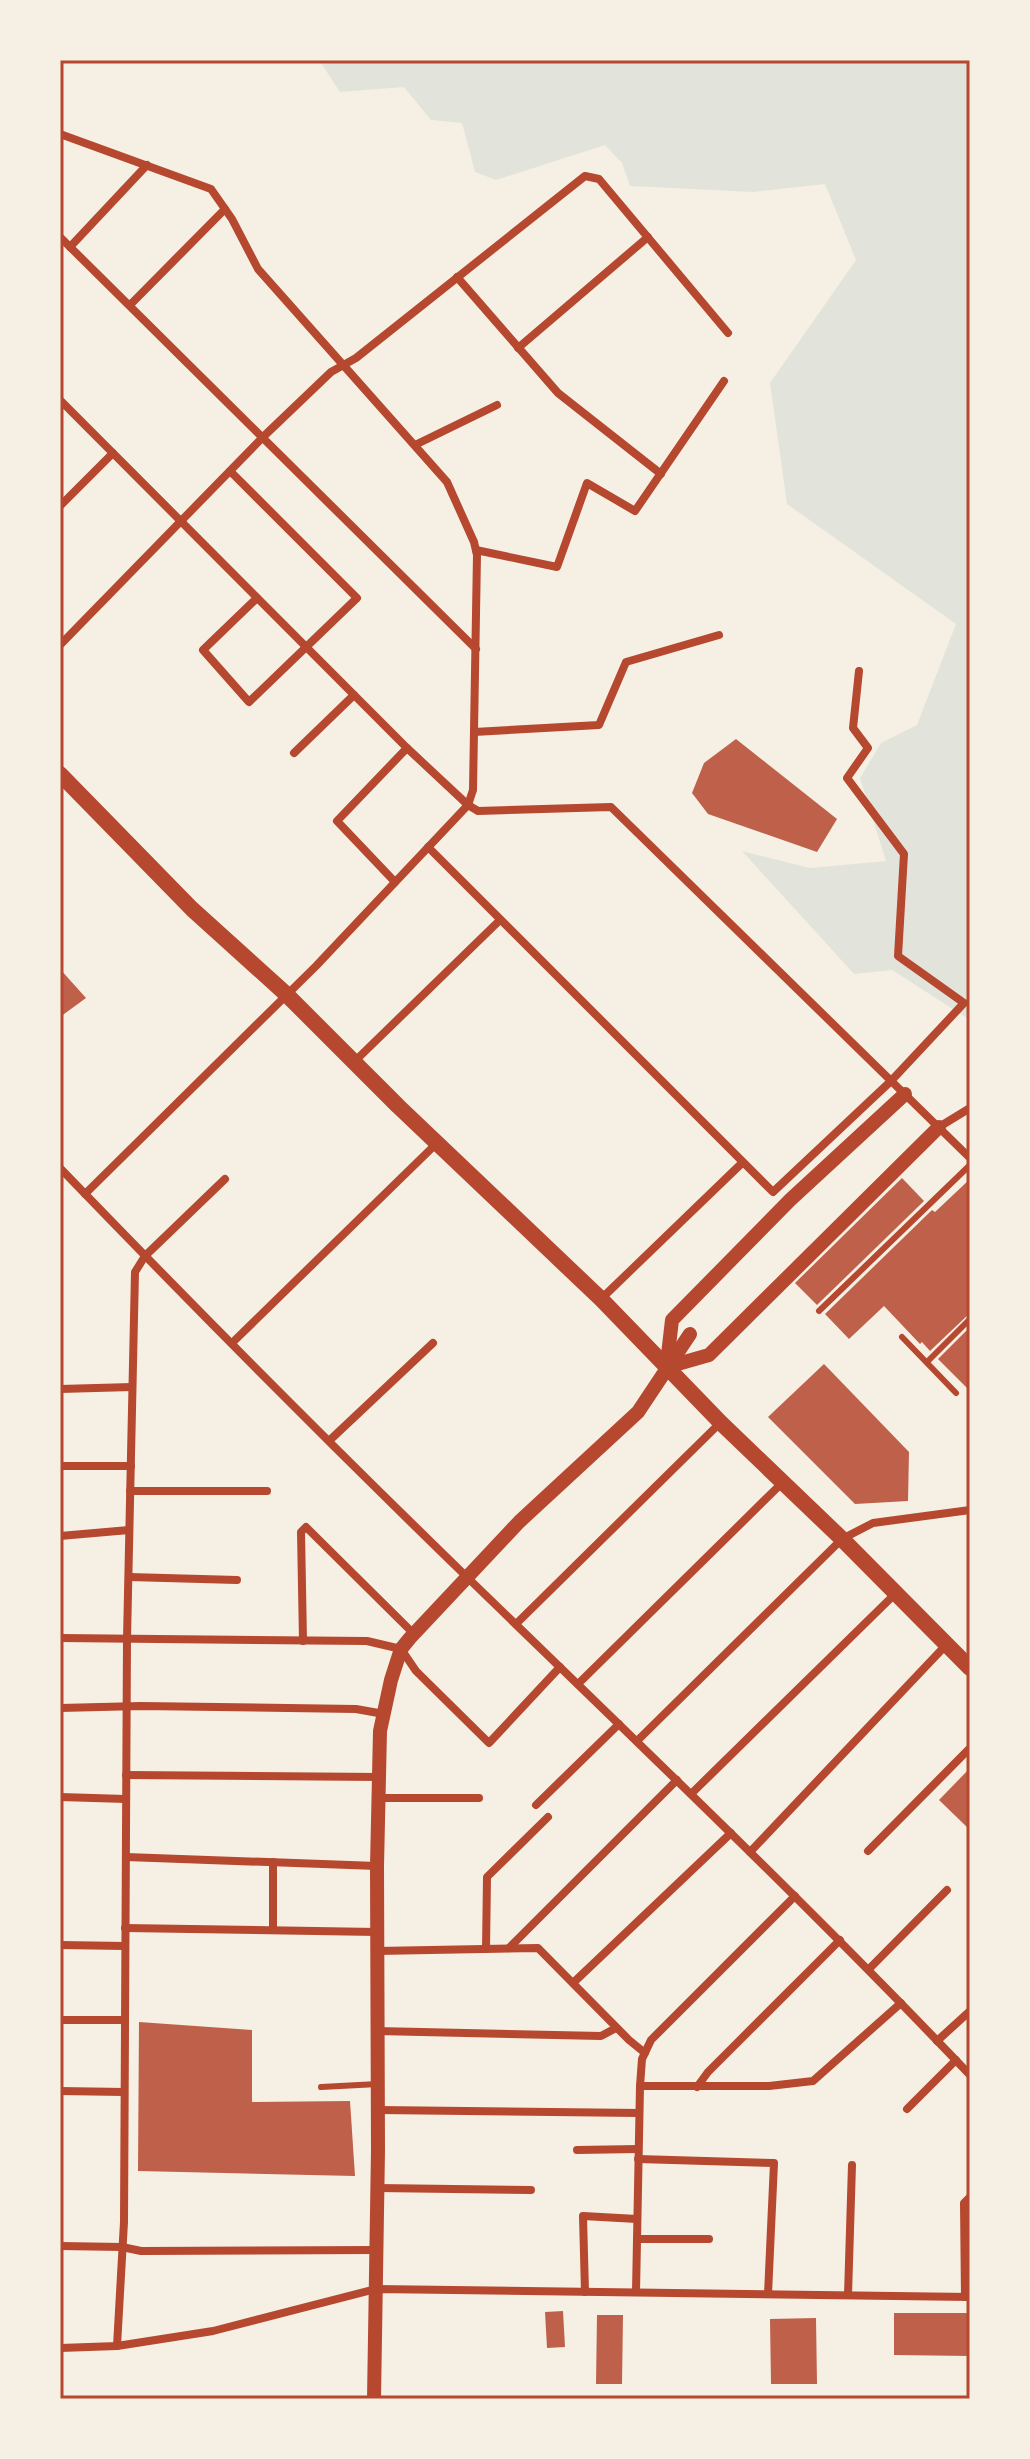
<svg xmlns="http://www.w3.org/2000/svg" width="1030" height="2459" viewBox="0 0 1030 2459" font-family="Helvetica,sans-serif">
<rect width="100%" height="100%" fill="#f6efe4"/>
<polygon fill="#e2e4dc" points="319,60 970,60 970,1020 892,970 854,974 742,851 810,868 886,861 860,778 881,743 917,725 956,624 787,504 770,383 856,260 825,184 753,192 630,186 622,163 605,145 496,180 475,172 462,123 431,120 404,87 340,92"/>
<g fill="#bf614a">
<polygon points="736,739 837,819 817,852 708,814 692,793 704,763"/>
<polygon points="60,969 86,998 60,1017"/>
<polygon points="902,1178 924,1201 817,1305 795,1283"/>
<polygon points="970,1179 970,1313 930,1351 922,1342 920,1344 884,1306 849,1339 825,1314 932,1210 935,1212"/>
<polygon points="970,1327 970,1391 938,1359"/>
<polygon points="824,1364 909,1452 908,1501 855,1504 768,1417"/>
<polygon points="970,1768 970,1830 939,1800"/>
<polygon points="139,2022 252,2030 252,2102 350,2101 355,2176 138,2171"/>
<polygon points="563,2311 565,2347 547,2348 545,2312"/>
<polygon points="894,2313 970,2313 970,2356 894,2355"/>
<polygon points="597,2315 623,2315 622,2384 596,2384"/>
<polygon points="816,2318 817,2384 771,2384 770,2319"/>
</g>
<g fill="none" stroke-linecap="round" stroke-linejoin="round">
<g stroke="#b5482f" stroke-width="6">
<polyline points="819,1311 970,1165"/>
<polyline points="902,1337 956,1393"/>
<polyline points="927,1362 970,1319"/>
<polyline points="321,2087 378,2084"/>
</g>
<g stroke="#b5482f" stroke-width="8">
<polyline points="60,134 211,189 232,219 258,269 447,482 474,542 477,555 473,790 468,805 316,966 85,1194"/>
<polyline points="60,237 476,649"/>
<polyline points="70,247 147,165"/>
<polyline points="457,277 558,393 661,474"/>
<polyline points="130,305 225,209"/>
<polyline points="518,348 648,237"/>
<polyline points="60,400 407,748 468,805 478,811 611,807 970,1158"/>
<polyline points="415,445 497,405"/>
<polyline points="230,471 357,598 249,702 203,650 257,598"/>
<polyline points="60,506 113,453"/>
<polyline points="476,550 557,567 587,483 635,511 724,381"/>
<polyline points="60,645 263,437 331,372 356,358 585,176 599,179 728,333"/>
<polyline points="474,732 599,725 626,662 719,635"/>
<polyline points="294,753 354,695"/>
<polyline points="428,847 773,1192 891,1081 964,1003 898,956 904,854 847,778 868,748 853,728 859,671"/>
<polyline points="395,882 337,821 407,748"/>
<polyline points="354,1062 500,920"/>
<polyline points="939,1127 970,1108"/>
<path d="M60,1168C194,1307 331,1445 470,1580C638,1743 808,1905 970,2075"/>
<polyline points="601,1299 742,1163"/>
<polyline points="232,1343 437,1143"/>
<polyline points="60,1389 132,1387"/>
<polyline points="330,1440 433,1343"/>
<polyline points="60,1466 131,1466"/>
<polyline points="130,1491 267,1491"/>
<polyline points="60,1536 129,1530"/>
<polyline points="129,1577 237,1580"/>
<polyline points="516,1624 720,1423"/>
<polyline points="60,1638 367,1641 401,1649 416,1671 489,1743 560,1667"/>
<polyline points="303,1641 301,1532 306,1527 414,1634"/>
<polyline points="578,1684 782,1483"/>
<polyline points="60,1708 141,1706 356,1709 384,1714"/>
<polyline points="637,1741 842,1539 873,1523 970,1510"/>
<polyline points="126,1775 380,1777"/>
<polyline points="691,1794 896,1593"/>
<polyline points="60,1797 126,1799"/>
<polyline points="380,1798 479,1798"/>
<polyline points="536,1805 619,1724"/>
<polyline points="868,1851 970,1748"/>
<polyline points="750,1852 947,1644"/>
<polyline points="126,1857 377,1866"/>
<polyline points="273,1862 273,1930"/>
<polyline points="125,1928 377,1932"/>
<polyline points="60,1945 125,1946"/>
<polyline points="509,1948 677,1780"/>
<polyline points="486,1949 487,1877 548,1817"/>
<polyline points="377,1951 538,1948 629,2040 645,2053"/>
<polyline points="869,1969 947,1890"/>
<polyline points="573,1983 731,1833"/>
<polyline points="60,2020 125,2020"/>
<polyline points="377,2031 601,2036 616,2028"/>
<polyline points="937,2041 970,2011"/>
<polyline points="640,2086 769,2086 813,2081 901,2003"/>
<polyline points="697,2087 708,2072 840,1940"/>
<polyline points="60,2091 124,2092"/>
<polyline points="907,2109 956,2060"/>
<polyline points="378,2110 639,2113"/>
<polyline points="577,2150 638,2149"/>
<polyline points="638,2159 774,2163 768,2294"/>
<polyline points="377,2188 531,2190"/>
<polyline points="637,2239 709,2239"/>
<polyline points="60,2246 122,2247 141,2251 377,2250"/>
<polyline points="585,2292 583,2216 637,2219"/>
<polyline points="636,2292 640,2086 642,2059 651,2040 795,1896"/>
<polyline points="848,2295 852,2165"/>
<polyline points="965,2297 964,2203 970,2197"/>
<polyline points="117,2346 124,2222 127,1639 135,1272 145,1256 225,1179"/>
<polyline points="60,2348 117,2346 213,2331 376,2289 970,2297"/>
</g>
<g stroke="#b5482f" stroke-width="14">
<polyline points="667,1363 672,1320 790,1200 905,1094"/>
<polyline points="667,1367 709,1355 939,1127"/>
<polyline points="374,2399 378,2150 377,1866 380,1731 391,1680 401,1649 410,1638 519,1522 638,1412 690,1334"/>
</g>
<polyline stroke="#b5482f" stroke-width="16" points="60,774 192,909 286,994 398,1106 601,1299 721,1423 842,1539 970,1668"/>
</g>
<rect width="1030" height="2459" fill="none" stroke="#f6efe4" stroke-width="124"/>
<rect x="62" y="62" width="906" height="2335" fill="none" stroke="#b5482f" stroke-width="3"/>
</svg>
